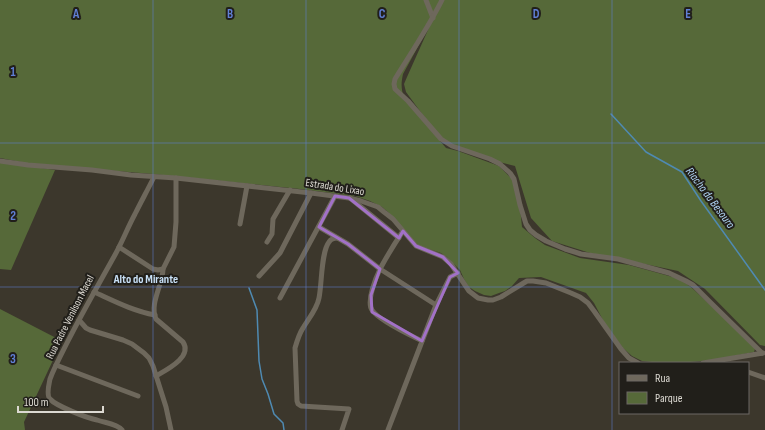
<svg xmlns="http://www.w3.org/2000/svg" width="765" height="430" viewBox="0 0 765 430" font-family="'Sofia Sans Condensed',sans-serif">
<rect width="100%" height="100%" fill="#3c372c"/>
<g fill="#566939">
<path d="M0,0H425L433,13L428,0H765V346L760,345L705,289L678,271L635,262L590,253L552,241L531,218L515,166L480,157L442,141L406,92L404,84L407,77L432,21L403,74C401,83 401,89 404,98L446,148L458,151L499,166L513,180L520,207L522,227L535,238L545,245L580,258L629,265L680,279L692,288L752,344L755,349L754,352L713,360L679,363H662L642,361L632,356L623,348L605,324L594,303L586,293L541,277C533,277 526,278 519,278L512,286L505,291L499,293L491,296L484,295L475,291L469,287L464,279L460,270L447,257L441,253L426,248L418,245L412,240L388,212L382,207L370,201L355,196L300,189L153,174L31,164L0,158Z"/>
<polygon points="0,162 55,170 11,270 0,269"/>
<polygon points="0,309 62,341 24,422 25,430 0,430"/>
</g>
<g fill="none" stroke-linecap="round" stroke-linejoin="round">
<g stroke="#4f8ab2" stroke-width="1.5">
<polyline points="611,114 646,152 682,172 701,201 765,290"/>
<polyline points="249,288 257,310 259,361 262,379 268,394 274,414 283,423 284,430"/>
</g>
<g stroke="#6e685c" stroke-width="5">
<polyline points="426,0 433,18"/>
<path d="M442,0C428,28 411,53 395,79L394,84L395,89L408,101L441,139L452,146L490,159L500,164L510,173L514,179L520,205L526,224L530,230L536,235L546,241L565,249L581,254L618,259L669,273L686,281L693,285L710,302L762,353"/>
<polyline points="0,161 28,165 92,170 131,175 176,178 311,193 349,198 361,201 378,207 384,212 393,219 416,246 443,257 451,264 469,291 478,298 488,300 493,300 501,297 522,284 527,281 533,281 546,283 571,293 580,297 588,303 594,311 621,349 629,358 638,363"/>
<polyline points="350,198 399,238"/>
<polyline points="240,224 247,186"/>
<polyline points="319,227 348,244 380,269 436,305 388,430"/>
<path d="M403,231C395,243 387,256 380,269C376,277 366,302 372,310C379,321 410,335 422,341"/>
<path d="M337,238C333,238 331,239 329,242C321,252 322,284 319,298C317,309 309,318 303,328C299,334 297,341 295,348L297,401L298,404L301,406L349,409L342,430"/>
<polyline points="267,242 272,234 273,219 290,190"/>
<polyline points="119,247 153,269 158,270 163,269 174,247 176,222 176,178"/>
<polyline points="259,276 280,253 311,193"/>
<path d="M94,292C114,301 133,311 155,315"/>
<polyline points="280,298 335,196"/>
<polyline points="436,305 450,277 458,273"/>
<polyline points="79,320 86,328 90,330 123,340 132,344 144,353 149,358 153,366 166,407 171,430"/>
<polyline points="703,363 763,353"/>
<polyline points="56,365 138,396"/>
<polyline points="748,372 765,378"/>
<path d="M156,376C166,370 193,357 183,342L156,319C149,304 163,284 163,269"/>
<path d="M122,430C116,423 105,423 97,420C87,418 56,406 50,399C46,395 49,384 50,379C55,366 62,353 68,341C83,311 100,282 116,253C123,240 128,227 135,214C141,202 148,189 154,177"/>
</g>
</g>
<path fill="none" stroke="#a271c7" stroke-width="3" stroke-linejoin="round" d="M335,196L349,198L399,238L403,231L416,246L443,257L458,273L450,277L422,341L372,312L371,295L380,269L348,244L319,227Z"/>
<path fill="none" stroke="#607fd6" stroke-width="1" stroke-opacity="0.55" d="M153,0V430M306,0V430M459,0V430M612,0V430M0,143H765M0,287H765"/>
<g text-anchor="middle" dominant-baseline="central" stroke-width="4" stroke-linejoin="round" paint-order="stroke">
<g font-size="11" fill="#dcd9d2" stroke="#211f1a">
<text transform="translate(335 187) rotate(9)">Estrada do Lixao</text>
<text transform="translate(70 317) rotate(-63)">Rua Padre Venilson Macel</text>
</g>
<g font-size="12" font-style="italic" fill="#b0d4f5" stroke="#211f1a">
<text transform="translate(710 198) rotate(53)">Riacho do Besouro</text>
</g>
<g font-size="12" font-weight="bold" fill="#c8e0f6" stroke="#211f1a">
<text x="146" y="279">Alto do Mirante</text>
</g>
</g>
<g font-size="13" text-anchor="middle" font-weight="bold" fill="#607fd6" stroke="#211f1a" stroke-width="4" stroke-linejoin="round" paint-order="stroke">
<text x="76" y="18">A</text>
<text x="230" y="18">B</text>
<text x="382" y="18">C</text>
<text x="536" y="18">D</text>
<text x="688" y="18">E</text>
<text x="13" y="76">1</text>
<text x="13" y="220">2</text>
<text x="13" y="363">3</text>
</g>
<rect x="619" y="362" width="130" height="52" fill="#211f1a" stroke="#6c6964"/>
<rect x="627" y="375" width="20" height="6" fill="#6e685c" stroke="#6c6964"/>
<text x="655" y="382" font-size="12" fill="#dcd9d2">Rua</text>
<rect x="627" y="392" width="20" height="12" fill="#566939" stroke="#6c6964"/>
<text x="655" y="402" font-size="12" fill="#dcd9d2">Parque</text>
<path d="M18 406v6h85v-6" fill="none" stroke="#dcd9d2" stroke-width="2"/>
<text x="24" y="406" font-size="12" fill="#dcd9d2" stroke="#211f1a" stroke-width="3" paint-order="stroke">100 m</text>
</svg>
